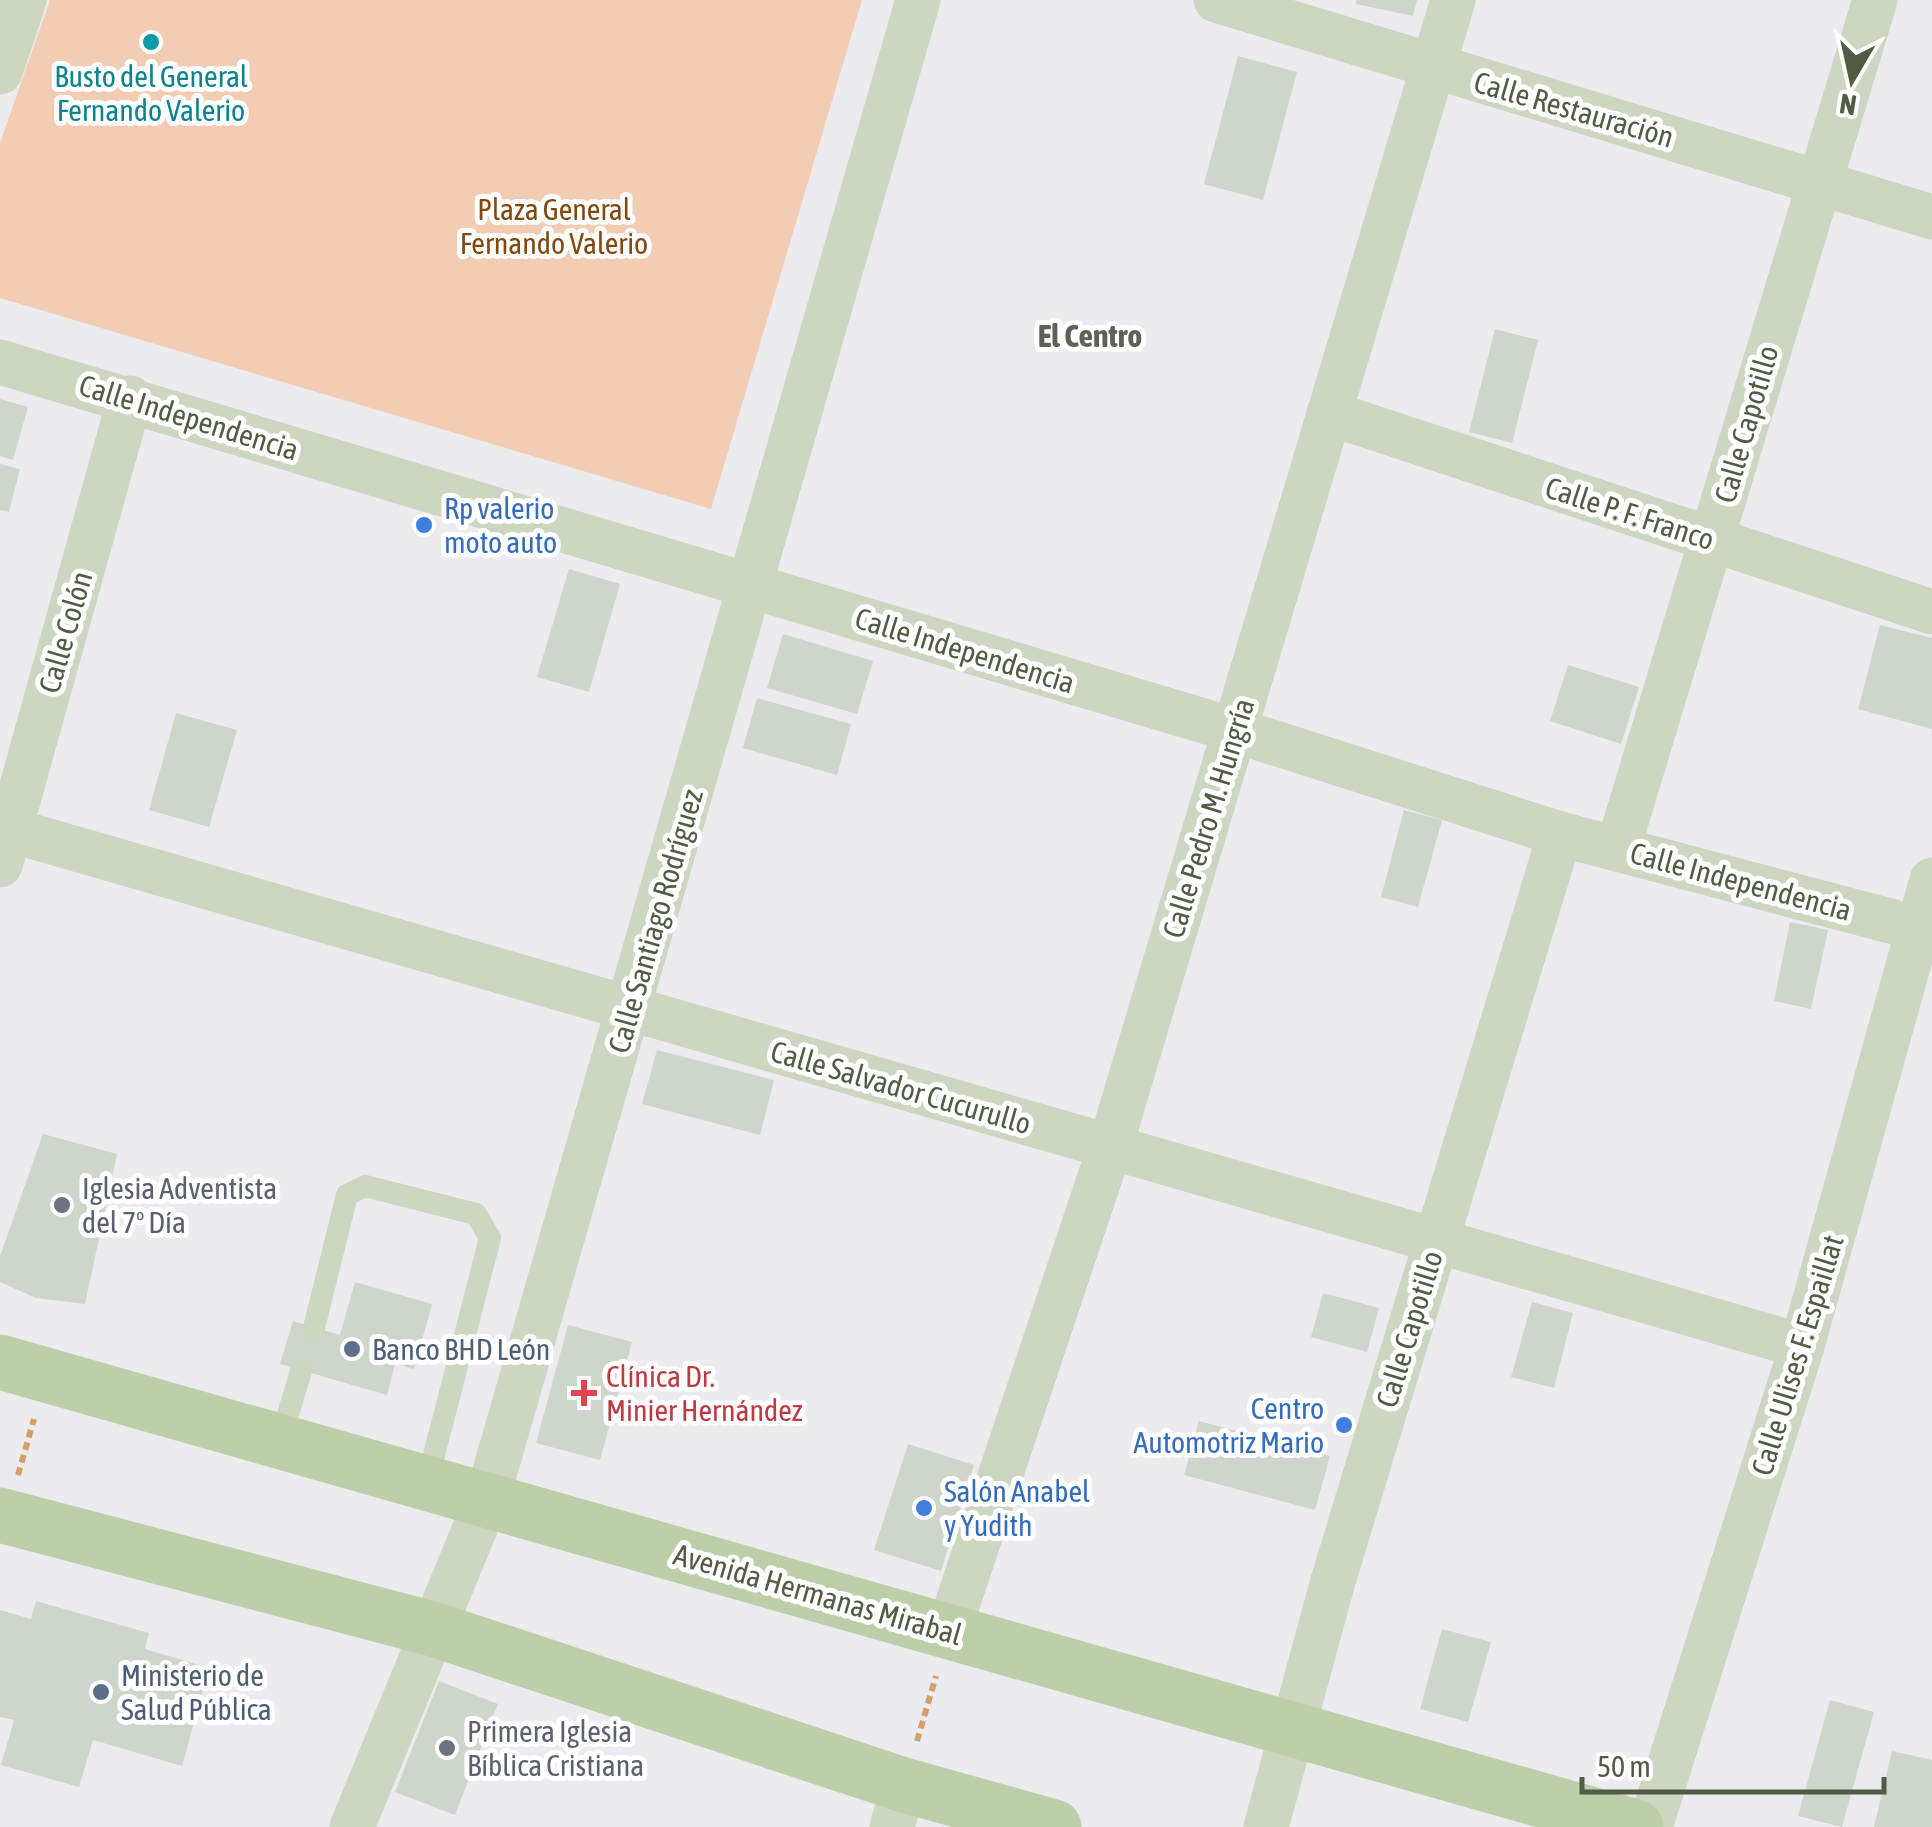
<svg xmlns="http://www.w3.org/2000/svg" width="1932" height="1827" viewBox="0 0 1932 1827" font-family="'Asap Condensed',sans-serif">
<rect width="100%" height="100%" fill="#ececf0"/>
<polygon fill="#f3ccb4" points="50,0 862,0 711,509 0,298 0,143"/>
<g fill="#ced5ca">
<polygon points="1356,0 1417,0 1413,16 1356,4"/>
<polygon points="1238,56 1297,72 1263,200 1204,184"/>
<polygon points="1495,329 1538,340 1512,443 1469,432"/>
<polygon points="0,399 28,407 13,460 0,456"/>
<polygon points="0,464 20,469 9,512 0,510"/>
<polygon points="569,569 620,584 589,692 537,677"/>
<polygon points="1880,625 1932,638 1932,729 1858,709"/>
<polygon points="783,634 873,661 857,714 767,688"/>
<polygon points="1568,665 1639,687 1621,744 1550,721"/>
<polygon points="757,698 851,724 837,775 743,748"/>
<polygon points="176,713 237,730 209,827 149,810"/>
<polygon points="1404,810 1442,820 1418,907 1381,897"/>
<polygon points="1790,922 1828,930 1811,1009 1774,1001"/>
<polygon points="657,1050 774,1080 760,1135 642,1104"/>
<polygon points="43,1134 117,1154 85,1304 36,1298 0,1282 0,1256"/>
<polygon points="355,1282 432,1304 414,1369 395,1364 387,1395 280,1364 293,1321 340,1335"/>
<polygon points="1323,1293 1379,1308 1367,1352 1311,1337"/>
<polygon points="1532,1302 1573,1313 1554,1388 1511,1377"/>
<polygon points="568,1325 632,1342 600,1460 536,1443"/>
<polygon points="1199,1421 1330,1456 1315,1510 1184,1475"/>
<polygon points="908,1444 974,1465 941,1571 874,1550"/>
<polygon points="36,1601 149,1633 145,1649 209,1668 182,1766 93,1740 79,1787 1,1765 14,1720 0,1717 0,1610 31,1619"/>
<polygon points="1442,1629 1491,1642 1468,1722 1420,1709"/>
<polygon points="439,1681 498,1704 455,1815 395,1792"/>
<polygon points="1830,1700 1874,1712 1842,1827 1798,1816"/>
<polygon points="1892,1751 1932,1760 1932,1827 1874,1827"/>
</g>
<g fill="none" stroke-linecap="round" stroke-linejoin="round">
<g stroke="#d49f69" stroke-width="6" stroke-dasharray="8 5" stroke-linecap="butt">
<polyline points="18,1475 34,1419"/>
<polyline points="917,1741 936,1676"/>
</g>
<g stroke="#ccd6c1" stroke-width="22">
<polyline points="314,1328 347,1195 365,1186 476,1214 490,1238 427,1482"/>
<polyline points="280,1441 301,1371"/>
</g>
<g stroke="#ccd6c1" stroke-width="45">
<polyline points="1216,0 1932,217"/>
<polyline points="0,72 24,0"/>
<polyline points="0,362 1234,730 1560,834 1932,932"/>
<polyline points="1329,413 1932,612"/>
<polyline points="0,827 1802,1346"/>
<polyline points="1618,848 1875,0"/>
<polyline points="0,865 130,398"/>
<polyline points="948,1632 1110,1147 1453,0"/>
<polyline points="352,1827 487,1499 918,0"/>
<polyline points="892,1827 904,1785"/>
<polyline points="1266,1827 1333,1581 1560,834"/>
<polyline points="1650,1827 1802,1346 1932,880"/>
</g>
<g stroke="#bccfa8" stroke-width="55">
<polyline points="0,1362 1636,1827"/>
<polyline points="0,1515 433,1629 904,1785 1054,1827"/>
</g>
</g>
<circle fill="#0f9aa8" stroke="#fff" stroke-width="4" cx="151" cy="42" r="10"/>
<g fill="#3f7fe0" stroke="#fff" stroke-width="4">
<circle cx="424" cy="525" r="10"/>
<circle cx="1344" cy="1425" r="10"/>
<circle cx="924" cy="1508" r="10"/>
</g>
<g fill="#6b7280" stroke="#fff" stroke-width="4">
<circle cx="62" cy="1205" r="10"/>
<circle cx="447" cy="1748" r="10"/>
</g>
<g fill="#5c6f8a" stroke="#fff" stroke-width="4">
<circle cx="352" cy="1349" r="10"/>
<circle cx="101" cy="1692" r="10"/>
</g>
<path fill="#e0444e" stroke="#fff" stroke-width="4" d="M579 1378h10v10h10v10h-10v10h-10v-10h-10v-10h10z"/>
<g text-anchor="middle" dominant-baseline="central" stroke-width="10" stroke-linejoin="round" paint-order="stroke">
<g font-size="30" fill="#0d838f" stroke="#fff">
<text x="151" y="76">Busto del General<tspan x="151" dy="34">Fernando Valerio</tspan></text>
</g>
<g font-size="30" fill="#505c43" stroke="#fff">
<text transform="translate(1574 109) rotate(16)">Calle Restauración</text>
<text transform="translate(189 417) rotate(17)">Calle Independencia</text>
<text transform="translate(1746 424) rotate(-74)">Calle Capotillo</text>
<text transform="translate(1630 513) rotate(18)">Calle P. F. Franco</text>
<text transform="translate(65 632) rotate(-74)">Calle Colón</text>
<text transform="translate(965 650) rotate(17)">Calle Independencia</text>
<text transform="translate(1208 818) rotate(-73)">Calle Pedro M. Hungría</text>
<text transform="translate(1741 881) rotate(15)">Calle Independencia</text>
<text transform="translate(655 921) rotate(-74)">Calle Santiago Rodríguez</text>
<text transform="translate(901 1087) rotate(16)">Calle Salvador Cucurullo</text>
<text transform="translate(1409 1329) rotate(-73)">Calle Capotillo</text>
<text transform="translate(1797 1355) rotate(-73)">Calle Ulises F. Espaillat</text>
<text transform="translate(818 1594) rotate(16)">Avenida Hermanas Mirabal</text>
</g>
<g font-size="30" fill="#84470d" stroke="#fff">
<text x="554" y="209">Plaza General<tspan x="554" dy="34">Fernando Valerio</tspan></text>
</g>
<g font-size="30" fill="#366cbe" stroke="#fff" text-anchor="start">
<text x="444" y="508">Rp valerio<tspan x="444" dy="34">moto auto</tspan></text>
<text x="1324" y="1408" text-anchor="end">Centro<tspan x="1324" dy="34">Automotriz Mario</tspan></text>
<text x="944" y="1491">Salón Anabel<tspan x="944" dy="34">y Yudith</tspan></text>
</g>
<g font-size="30" fill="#5b616d" stroke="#fff" text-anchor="start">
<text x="82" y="1188">Iglesia Adventista<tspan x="82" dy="34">del 7º Día</tspan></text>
<text x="467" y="1731">Primera Iglesia<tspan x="467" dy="34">Bíblica Cristiana</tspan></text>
</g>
<g font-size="30" fill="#4e5e75" stroke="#fff" text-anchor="start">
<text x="372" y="1349">Banco BHD León</text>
<text x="121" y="1675">Ministerio de<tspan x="121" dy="34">Salud Pública</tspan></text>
</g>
<g font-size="30" fill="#be3a42" stroke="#fff" text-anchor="start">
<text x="606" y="1376">Clínica Dr.<tspan x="606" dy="34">Minier Hernández</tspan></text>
</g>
<g font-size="32" font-weight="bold" fill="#5d6258" stroke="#fff">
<text x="1090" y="335">El Centro</text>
</g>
</g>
<g transform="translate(1852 80) rotate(189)" stroke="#ffffff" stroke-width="8" paint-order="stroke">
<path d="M0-8L18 38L0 25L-18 38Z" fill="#505c43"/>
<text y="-15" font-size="28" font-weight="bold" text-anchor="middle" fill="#505c43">N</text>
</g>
<path d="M1582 1777v15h302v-15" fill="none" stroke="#505c43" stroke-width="5"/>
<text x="1597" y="1777" font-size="30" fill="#505c43" stroke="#ffffff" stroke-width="8" paint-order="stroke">50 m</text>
</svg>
